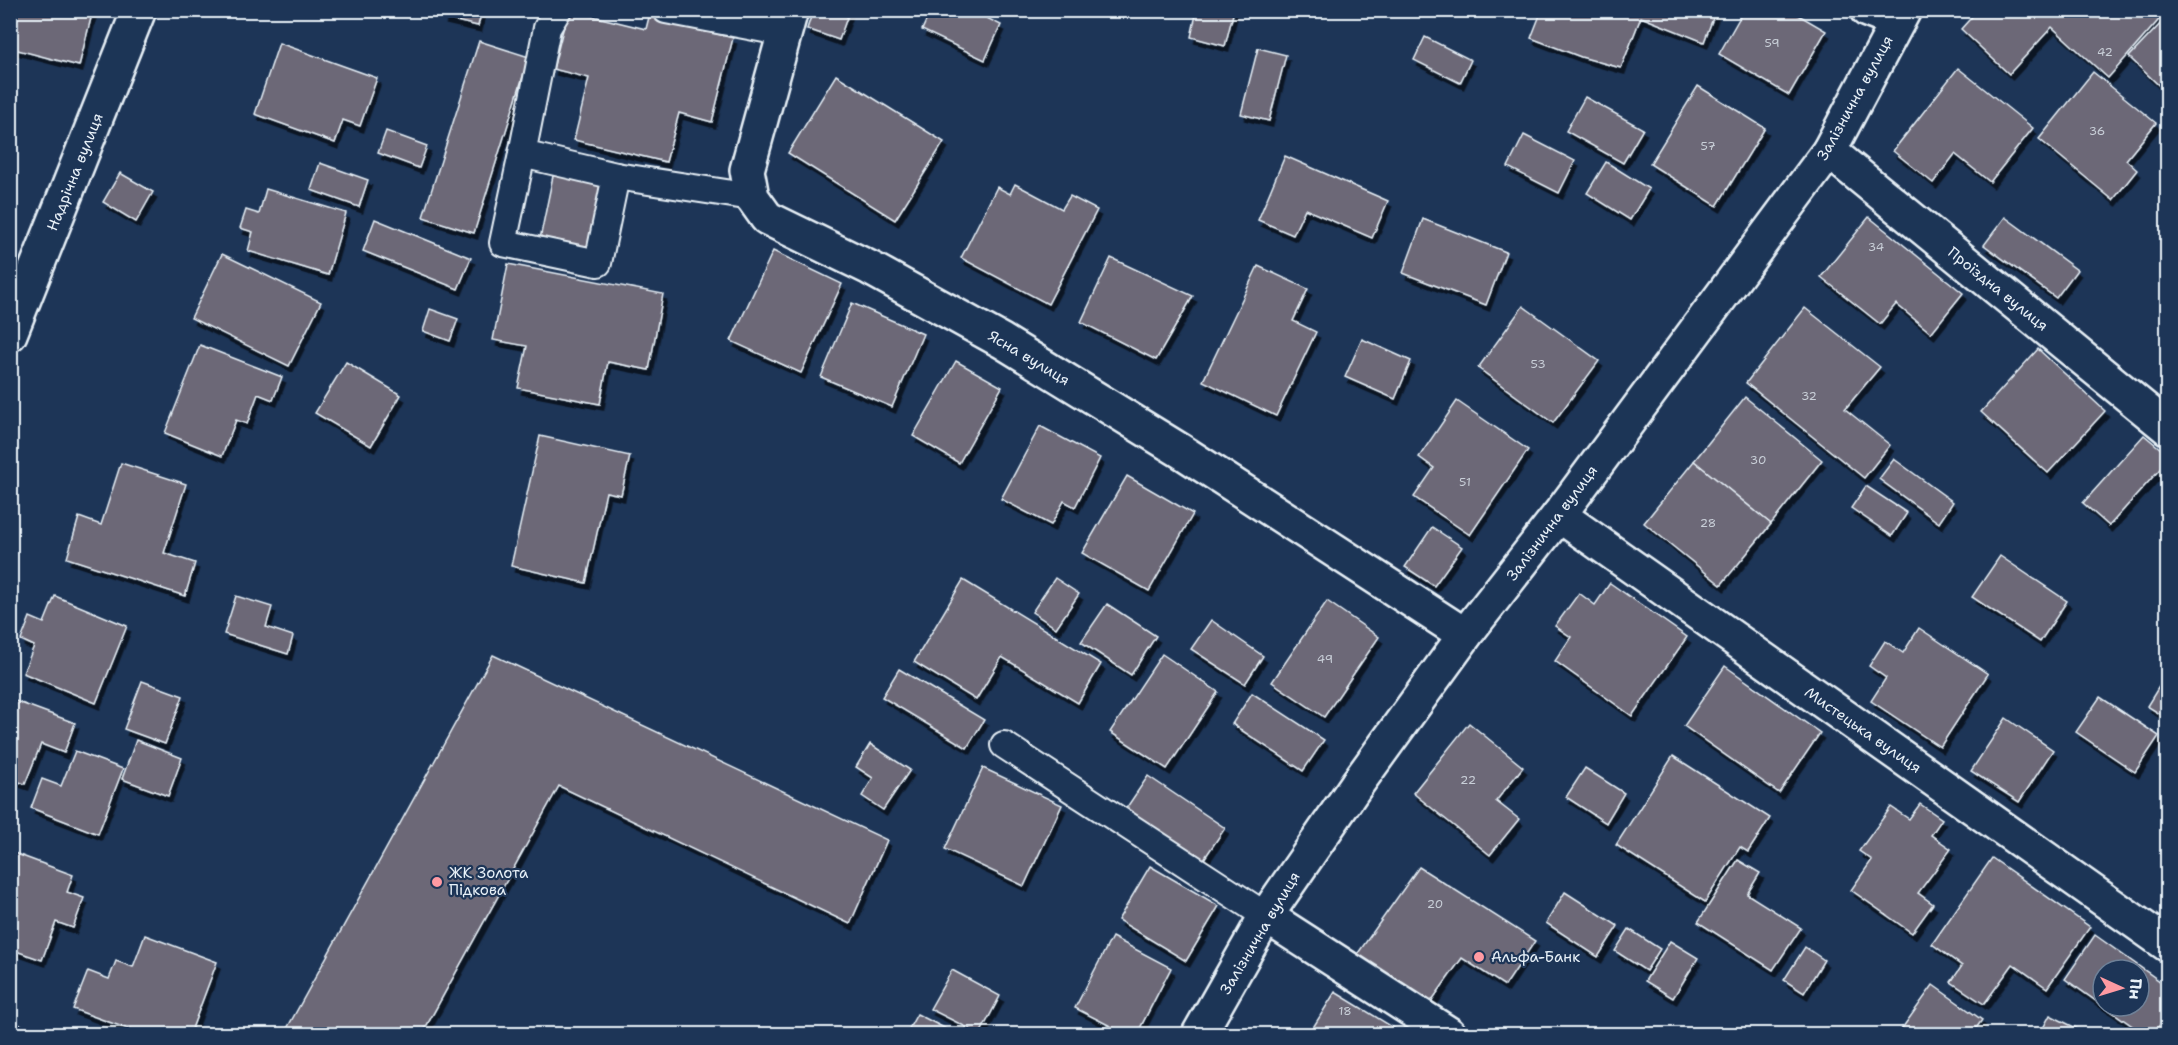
<svg xmlns="http://www.w3.org/2000/svg" width="2178" height="1045" viewBox="0 0 2178 1045" font-family="'Shantell Sans',sans-serif">
<defs>
<filter id="shadow"><feDropShadow dx="3.5" dy="6" stdDeviation="0" flood-color="#0009"/></filter>
</defs>
<rect width="100%" height="100%" fill="#1d3557"/>
<filter id="ink" filterUnits="userSpaceOnUse"><feTurbulence type="fractalNoise" baseFrequency=".0167" numOctaves="2"/><feDisplacementMap in="SourceGraphic" scale="12" xChannelSelector="R" yChannelSelector="G"/><feConvolveMatrix kernelMatrix="1 2 1 2 8 2 1 2 1" color-interpolation-filters="sRGB"/></filter>
<g filter="url(#ink)">
<g fill="#6c6877" stroke="#e8f1f8" stroke-width="1.5" filter="url(#shadow)">
<polygon points="10,10 93,10 79,66 10,48"/>
<polygon points="445,10 482,10 478,26 443,18"/>
<polygon points="568,10 646,29 649,17 733,38 712,122 679,113 666,162 574,140 589,78 553,69"/>
<polygon points="813,10 849,12 839,40 807,29"/>
<polygon points="931,10 971,10 1001,25 985,60 922,30"/>
<polygon points="1197,10 1234,10 1225,46 1191,37"/>
<polygon points="1542,10 1716,10 1704,42 1641,17 1621,68 1581,57 1531,38"/>
<polygon points="1744,10 1790,10 1826,31 1789,95 1719,54"/>
<polygon points="1978,10 2160,10 2164,14 2108,78 2052,27 2009,74 1961,29"/>
<polygon points="2166,18 2168,20 2168,94 2129,57"/>
<polygon points="1425,37 1471,60 1460,83 1414,60"/>
<polygon points="479,41 529,57 474,233 423,217"/>
<polygon points="279,43 377,78 360,126 343,120 335,143 255,114"/>
<polygon points="1258,48 1286,55 1269,121 1241,114"/>
<polygon points="1958,68 2033,128 1990,182 1955,154 1933,183 1893,151"/>
<polygon points="2093,72 2156,123 2126,160 2137,170 2113,200 2039,139"/>
<polygon points="836,75 944,142 895,220 788,153"/>
<polygon points="1698,86 1765,128 1717,206 1650,164"/>
<polygon points="1585,97 1643,129 1623,163 1566,131"/>
<polygon points="386,131 427,146 419,168 378,153"/>
<polygon points="1524,135 1575,161 1559,193 1508,167"/>
<polygon points="1285,156 1388,201 1372,238 1305,209 1293,235 1258,220"/>
<polygon points="1606,162 1649,189 1630,220 1587,193"/>
<polygon points="320,163 368,180 359,207 311,190"/>
<polygon points="554,171 601,181 588,249 540,239"/>
<polygon points="120,173 153,192 136,222 103,202"/>
<polygon points="1015,184 1062,209 1070,196 1097,210 1048,304 961,258 997,187 1010,194"/>
<polygon points="266,189 346,213 328,275 248,251 253,232 240,228 246,210 259,214"/>
<polygon points="1869,217 1963,293 1931,333 1896,304 1880,324 1821,277"/>
<polygon points="2005,217 2077,270 2056,298 1984,245"/>
<polygon points="375,219 471,258 458,289 363,251"/>
<polygon points="1423,219 1506,252 1486,305 1403,273"/>
<polygon points="773,251 842,284 801,373 731,341"/>
<polygon points="222,254 321,302 289,366 191,318"/>
<polygon points="1111,258 1193,296 1156,360 1081,322"/>
<polygon points="508,264 663,294 649,370 608,362 600,404 518,388 527,346 493,340"/>
<polygon points="1258,266 1308,289 1293,321 1316,332 1276,416 1203,381"/>
<polygon points="852,303 923,334 892,407 821,377"/>
<polygon points="1523,306 1599,361 1553,423 1478,368"/>
<polygon points="1805,308 1880,367 1845,409 1890,445 1864,478 1746,383"/>
<polygon points="430,309 458,319 450,341 423,331"/>
<polygon points="1362,339 1411,361 1395,399 1345,377"/>
<polygon points="200,345 282,377 273,400 258,394 247,424 236,420 222,456 165,433"/>
<polygon points="2038,349 2105,411 2048,473 1981,412"/>
<polygon points="956,361 1002,387 959,463 913,436"/>
<polygon points="346,362 401,395 371,446 315,413"/>
<polygon points="1745,397 1822,460 1771,524 1694,461"/>
<polygon points="1457,401 1528,450 1470,535 1414,497 1434,468 1419,457"/>
<polygon points="1040,426 1100,458 1075,507 1064,501 1051,525 1001,499"/>
<polygon points="2144,435 2168,455 2168,460 2109,526 2083,503"/>
<polygon points="540,436 630,456 621,495 606,492 586,583 511,566"/>
<polygon points="1894,459 1953,502 1939,523 1879,479"/>
<polygon points="1694,461 1771,524 1721,585 1644,523"/>
<polygon points="121,463 186,484 164,553 195,563 185,596 67,558 79,517 101,525"/>
<polygon points="1127,476 1193,514 1149,591 1082,553"/>
<polygon points="1866,486 1907,513 1892,536 1851,508"/>
<polygon points="1432,527 1462,547 1434,586 1405,567"/>
<polygon points="2000,556 2067,601 2040,642 1972,597"/>
<polygon points="1055,578 1079,594 1056,628 1032,612"/>
<polygon points="963,580 1101,664 1078,703 1002,657 976,700 914,662"/>
<polygon points="1610,583 1687,637 1632,716 1555,661 1571,637 1555,626 1579,593 1595,605"/>
<polygon points="55,596 127,626 96,703 23,673 34,646 21,640 30,617 44,623"/>
<polygon points="236,596 272,607 266,627 293,636 288,654 224,634"/>
<polygon points="1327,601 1379,637 1324,717 1272,682"/>
<polygon points="1107,604 1156,636 1131,675 1081,642"/>
<polygon points="1211,620 1263,656 1245,684 1191,649"/>
<polygon points="1919,628 1988,674 1940,747 1871,701 1886,678 1869,666 1885,641 1903,653"/>
<polygon points="1162,654 1218,692 1167,769 1110,732"/>
<polygon points="493,655 887,840 850,924 559,786 422,1034 284,1034"/>
<polygon points="1725,666 1820,733 1779,793 1684,726"/>
<polygon points="899,669 984,720 967,748 882,697"/>
<polygon points="2168,672 2168,719 2147,706"/>
<polygon points="142,681 183,696 165,744 124,729"/>
<polygon points="1252,693 1324,740 1303,771 1232,724"/>
<polygon points="2100,697 2159,736 2135,772 2076,732"/>
<polygon points="10,699 75,723 64,753 41,744 25,784 10,779"/>
<polygon points="2006,718 2053,750 2019,802 1971,771"/>
<polygon points="1469,723 1523,767 1496,801 1519,819 1490,855 1413,793"/>
<polygon points="136,740 182,758 168,796 122,779"/>
<polygon points="870,744 910,770 883,810 862,796 873,778 856,767"/>
<polygon points="75,751 123,769 98,834 31,808 42,779 61,786"/>
<polygon points="1673,756 1770,818 1748,852 1740,847 1705,902 1616,845"/>
<polygon points="983,768 1062,805 1024,886 945,849"/>
<polygon points="1585,768 1624,793 1606,823 1566,797"/>
<polygon points="1148,776 1225,828 1202,862 1125,810"/>
<polygon points="1920,804 1942,819 1931,835 1951,849 1918,893 1933,904 1912,933 1851,890 1872,860 1859,851 1891,807 1909,819"/>
<polygon points="14,853 73,875 67,892 84,898 73,928 56,922 42,960 10,949 10,864"/>
<polygon points="1992,858 2090,927 2047,988 2013,964 1984,1004 1951,982 1962,966 1932,944"/>
<polygon points="1738,860 1760,873 1747,894 1801,928 1773,970 1698,922"/>
<polygon points="1150,866 1219,906 1186,961 1118,920"/>
<polygon points="1419,867 1535,941 1505,986 1462,958 1430,1003 1356,956"/>
<polygon points="1565,892 1618,926 1598,957 1546,923"/>
<polygon points="1629,929 1660,949 1646,971 1615,951"/>
<polygon points="145,935 217,962 190,1034 142,1034 73,1009 88,971 109,979 116,961 133,967"/>
<polygon points="2095,935 2168,987 2168,1014 2153,1034 2144,1034 2104,1006 2139,1006 2139,970 2103,970 2103,1006 2065,979"/>
<polygon points="1112,937 1171,968 1137,1034 1126,1034 1075,1008"/>
<polygon points="1670,941 1698,958 1673,998 1645,981"/>
<polygon points="1805,947 1824,960 1804,993 1784,980"/>
<polygon points="952,970 1000,996 980,1034 930,1009"/>
<polygon points="1933,985 1982,1020 1972,1034 1898,1034"/>
<polygon points="1335,992 1399,1031 1398,1034 1309,1034"/>
<polygon points="917,1014 956,1034 906,1034"/>
<polygon points="2050,1015 2088,1034 2040,1034"/>
<polygon points="10,1021 34,1030 32,1034 10,1034"/>
</g>
<g fill="none" stroke-linecap="round" stroke-linejoin="round">
<defs>
<g id="lane">
<polyline points="558,10 547,28 522,154 616,176 752,197"/>
<polyline points="666,10 785,33"/>
<polyline points="522,154 503,243 598,263 616,176"/>
<polyline points="1004,745 1266,916"/>
</g>
<g id="street">
<polyline points="791,10 747,170 752,197 767,218 870,268 1002,341 1181,451 1465,635"/>
<polyline points="1867,10 1897,22"/>
<polyline points="1829,151 2168,428"/>
<polyline points="10,334 139,10"/>
<polyline points="1559,515 2168,945"/>
<polyline points="1266,916 1449,1034"/>
</g>
<polyline id="secondary" points="1199,1034 1266,916 1357,784 1465,635 1559,515 1829,151 1904,10"/>
</defs>
<use href="#lane" stroke="#e8f1f8" stroke-width="30"/>
<use href="#street" stroke="#e8f1f8" stroke-width="38"/>
<use href="#secondary" stroke="#e8f1f8" stroke-width="38"/>
<use href="#lane" stroke="#1d3557" stroke-width="26"/>
<use href="#street" stroke="#1d3557" stroke-width="33"/>
<use href="#secondary" stroke="#1d3557" stroke-width="33"/>
</g>
</g>
<g fill="#ff9aa2" stroke="#1d3557" stroke-width="2">
<circle cx="437" cy="882" r="6"/>
<circle cx="1479" cy="957" r="6"/>
</g>
<g text-anchor="middle" dominant-baseline="central" stroke-width="4.5" stroke-linejoin="round" paint-order="stroke">
<g font-size="12" fill="#c9cfd8">
<text x="1772" y="43">59</text>
<text x="2105" y="52">42</text>
<text x="2097" y="131">36</text>
<text x="1708" y="146">57</text>
<text x="1876" y="247">34</text>
<text x="1538" y="364">53</text>
<text x="1809" y="396">32</text>
<text x="1758" y="460">30</text>
<text x="1465" y="482">51</text>
<text x="1708" y="523">28</text>
<text x="1325" y="659">49</text>
<text x="1468" y="780">22</text>
<text x="1435" y="904">20</text>
<text x="1345" y="1011">18</text>
</g>
<g font-size="15" fill="#e8f1f8" stroke="#1d3557">
<text transform="translate(1855 98) rotate(-61)">Залізнична вулиця</text>
<text transform="translate(75 172) rotate(-68)">Надрічна вулиця</text>
<text transform="translate(1998 289) rotate(39)">Проїздна вулиця</text>
<text transform="translate(1029 358) rotate(31)">Ясна вулиця</text>
<text transform="translate(1552 523) rotate(-53)">Залізнична вулиця</text>
<text transform="translate(1863 730) rotate(35)">Мистецька вулиця</text>
<text transform="translate(1260 933) rotate(-59)">Залізнична вулиця</text>
</g>
<g font-size="15" fill="#e8f1f8" stroke="#1d3557" text-anchor="start">
<text x="449" y="873">ЖК Золота<tspan x="449" dy="17">Підкова</tspan></text>
<text x="1491" y="957">Альфа-Банк</text>
</g>
</g>
<rect width="2178" height="1045" fill="none" stroke="#1d3557" stroke-width="36"/>
<rect x="18" y="18" width="2142" height="1009" fill="none" stroke="#e8f1f8" stroke-width="2" filter="url(#ink)"/>
<g transform="translate(2121 988) rotate(94)"><circle r="28" fill="#1d3557" stroke="#6e8097" stroke-width="1.5"/>
<path d="M0-4.5L10 22L0 15L-10 22Z" fill="#ff9aa2"/>
<text y="-9" font-size="16" font-weight="bold" text-anchor="middle" fill="#e8f1f8">Пн</text>
</g>
</svg>
